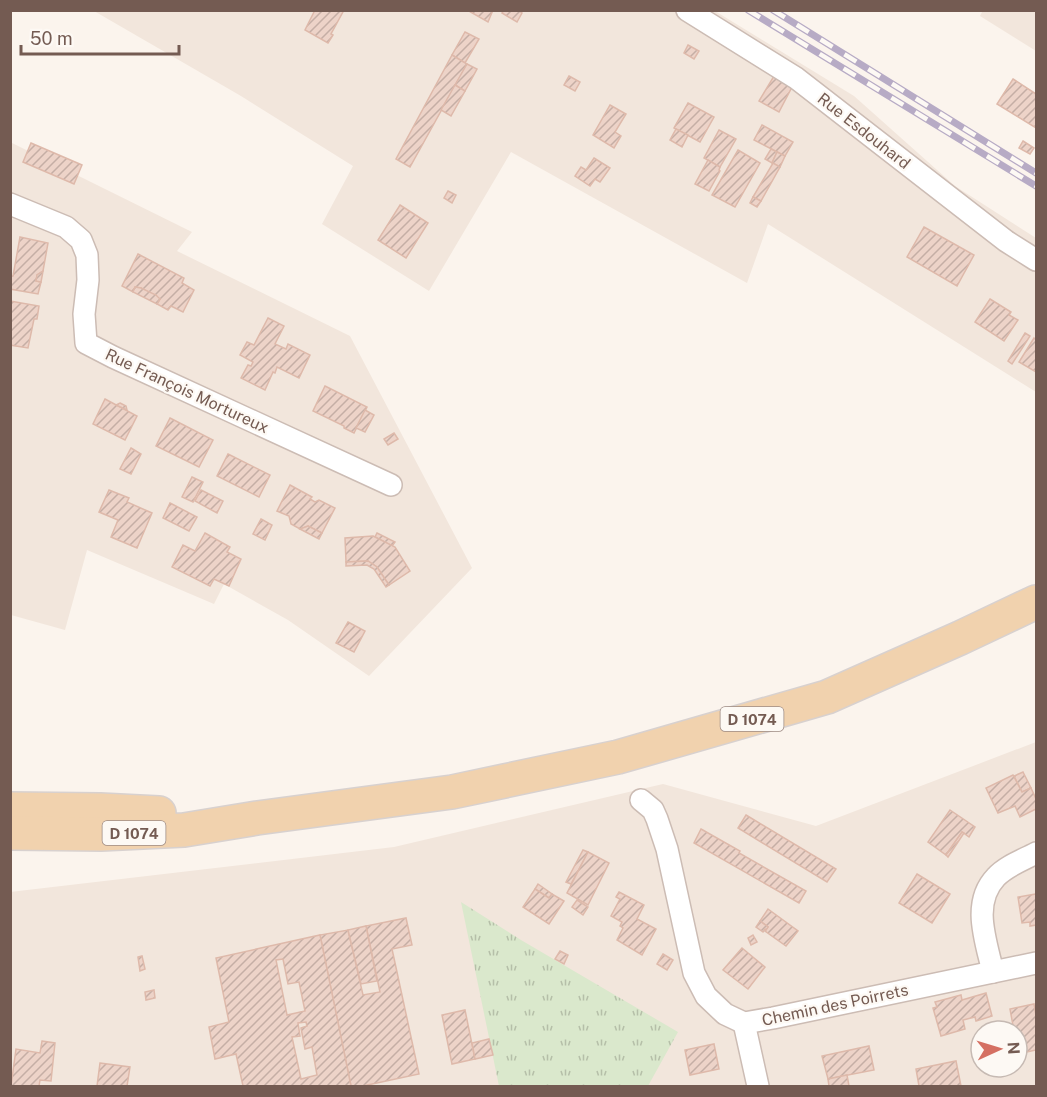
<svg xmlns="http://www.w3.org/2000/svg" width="1047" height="1097" viewBox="0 0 1047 1097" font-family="'Public Sans',sans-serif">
<defs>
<pattern id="park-tufts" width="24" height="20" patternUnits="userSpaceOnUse" patternTransform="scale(1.5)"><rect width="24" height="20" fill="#dae8cc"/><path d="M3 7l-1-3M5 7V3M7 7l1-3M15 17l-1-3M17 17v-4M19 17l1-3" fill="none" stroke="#b5bfa8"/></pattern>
<pattern id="building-hatch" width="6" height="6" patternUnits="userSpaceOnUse" patternTransform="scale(1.5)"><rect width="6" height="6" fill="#edd3c8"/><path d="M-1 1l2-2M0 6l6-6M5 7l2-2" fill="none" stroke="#c5aea5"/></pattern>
</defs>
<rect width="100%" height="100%" fill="#fbf4ed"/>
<g fill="#f2e6dc" fill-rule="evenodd">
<polygon points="983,10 1036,11 1036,51 980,16"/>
<polygon points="94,11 715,11 854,96 955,186 1036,238 1036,392 768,224 747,283 511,152 429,291 322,224 353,166 241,96"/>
<polygon points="10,142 192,232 177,251 350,336 472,568 369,676 288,620 224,584 214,604 87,550 65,630 11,615"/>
<path d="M1036,742V1086H11L10,892L394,847L663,784L816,826ZM981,1031H1017V1067H981Z"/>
</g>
<polygon fill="url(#park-tufts)" points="461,902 521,940 678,1032 648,1086 499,1086"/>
<g fill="url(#building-hatch)" stroke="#deb9aa" stroke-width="1.5" fill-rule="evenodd">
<polygon points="315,10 344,10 331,34 333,35 328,43 305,30"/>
<polygon points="467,10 493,10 488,22"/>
<polygon points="504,10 518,10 522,13 517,22 502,13"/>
<polygon points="465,32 479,39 465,63 452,55"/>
<polygon points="688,45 699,51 694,59 684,53"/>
<polygon points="452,55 467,64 410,167 396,159"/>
<polygon points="467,64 477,69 465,91 455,85"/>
<polygon points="569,76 580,82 575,91 564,85"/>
<polygon points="774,76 792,87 779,112 759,101"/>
<polygon points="1013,79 1036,94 1036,128 997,104"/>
<polygon points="455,85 465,91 451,116 441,110"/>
<polygon points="688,103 714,117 700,142 674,128"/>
<polygon points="610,105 626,114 615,132 621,136 614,148 593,135"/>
<polygon points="762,125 793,142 785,156 754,140"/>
<polygon points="676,129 688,135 682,147 670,140"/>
<polygon points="719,130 736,139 720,167 704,158"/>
<polygon points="1023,141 1034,148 1030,154 1019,148"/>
<polygon points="31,143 82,165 74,184 23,162"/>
<polygon points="771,149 777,152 772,163 765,159"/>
<polygon points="738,150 760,163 735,207 712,195"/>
<polygon points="777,152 785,156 780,167 772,163"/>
<polygon points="594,158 610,168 600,182 595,179 590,186 575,176 581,167 586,170"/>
<polygon points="708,160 720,167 719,170 720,171 709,191 695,184"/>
<polygon points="773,163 780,167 761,201 753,197"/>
<polygon points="448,191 456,195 452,203 444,198"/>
<polygon points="753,197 761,201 757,207 750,203"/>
<polygon points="400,205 428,223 406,258 378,240"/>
<polygon points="924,227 974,255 957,286 907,257"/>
<polygon points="20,237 48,243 43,271 37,275 36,281 41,282 38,294 10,289 10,276 13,276"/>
<polygon points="138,254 184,278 182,283 194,290 183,312 171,306 168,310 157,304 160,299 141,288 135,287 133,292 122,286"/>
<polygon points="43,271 41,282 36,281 37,275"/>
<polygon points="135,287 141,288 156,295 160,299 157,304 133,292"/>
<polygon points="990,299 1011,312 1009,315 1018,320 1004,341 975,322"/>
<polygon points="10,301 39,306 37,319 34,319 28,348 10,345"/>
<polygon points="268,318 284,326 275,344 286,349 288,344 310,355 299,378 277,367 275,373 273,372 265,390 241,378 248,365 251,366 253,362 240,355 247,342 254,345"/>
<polygon points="1025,333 1030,336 1012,364 1008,361"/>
<polygon points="1034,338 1036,340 1036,372 1019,362"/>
<polygon points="325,386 367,407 354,433 344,428 344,426 313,411"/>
<polygon points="105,399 137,416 125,440 93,424"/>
<polygon points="120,403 126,406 127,410 116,405"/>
<polygon points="365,410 374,415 365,432 356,428"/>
<polygon points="170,418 213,440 199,467 156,446"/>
<polygon points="394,433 398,439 388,445 384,439"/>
<polygon points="131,448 141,454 131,474 120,469"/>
<polygon points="228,454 270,475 259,497 217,476"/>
<polygon points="192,477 203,482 193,502 182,497"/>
<polygon points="290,485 312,497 310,499 315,502 319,500 335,508 322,533 308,526 300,529 291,524 289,516 277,511"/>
<polygon points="109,490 129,498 127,502 152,513 137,548 111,537 118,520 99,512"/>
<polygon points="201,490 223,501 217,513 195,501"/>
<polygon points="170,503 197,517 189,531 163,518"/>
<polygon points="261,519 272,525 265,540 253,534"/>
<polygon points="308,526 322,533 319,539 300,529"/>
<polygon points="205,533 230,547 227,552 241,559 229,586 214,579 210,586 172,567 183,545 195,551"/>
<polygon points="377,533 395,542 392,546 375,537"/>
<polygon points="373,536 395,547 410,571 389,585 377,567 368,561 346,562 345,538"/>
<polygon points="368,561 377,567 389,585 386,587 374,569 367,565 346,566 346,562"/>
<polygon points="348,622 365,631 354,652 336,643"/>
<polygon points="1023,772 1031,788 1022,792 1014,776"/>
<polygon points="1013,775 1022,792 1031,788 1036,799 1036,809 1020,817 1015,806 998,813 986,788"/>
<polygon points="950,810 975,827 969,837 962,832 946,855 928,842"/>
<polygon points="746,815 836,869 827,882 738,828"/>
<polygon points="701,829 740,851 739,853 806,891 799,903 694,843"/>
<polygon points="962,832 964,833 948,857 946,855"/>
<polygon points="583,850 588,852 571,884 566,882"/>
<polygon points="588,852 609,863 588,905 567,893"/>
<polygon points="917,874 950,894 932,923 899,903"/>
<polygon points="538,884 552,894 549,898 535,889"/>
<polygon points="535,889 549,898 552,894 564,901 549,924 523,907"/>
<polygon points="619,892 644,905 637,919 656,929 642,955 617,940 623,928 620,926 622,922 611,916 620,899 616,897"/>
<polygon points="1036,894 1036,925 1030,926 1030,922 1022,923 1018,897"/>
<polygon points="577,900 588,907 583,915 572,907"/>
<polygon points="768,909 798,931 786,946 765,931 768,927 760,921"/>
<polygon points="406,918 412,945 392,949 419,1074 363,1086 351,1086 320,935 348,930 363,995 380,992 366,926"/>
<polygon points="760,921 768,927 766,930 765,929 763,932 756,927"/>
<polygon points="366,926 377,981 361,984 348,930"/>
<path d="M320,935L351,1086H243L236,1054L215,1059L209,1027L229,1022L216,958ZM283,959L288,984L299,982L305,1011L287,1015L276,960ZM306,1022L307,1026L301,1028L305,1049L312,1047L317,1075L301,1079L292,1037L300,1036L298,1023Z"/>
<polygon points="753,935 757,942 751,945 748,938"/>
<polygon points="742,948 765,967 748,989 723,970"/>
<polygon points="560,951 568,955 564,964 555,959"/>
<polygon points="663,954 673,960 667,970 657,964"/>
<polygon points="142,956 145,969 140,971 138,957"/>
<polygon points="154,990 155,998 146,1000 145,992"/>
<polygon points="986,993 992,1016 976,1021 975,1017 963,1020 965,1029 941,1036 933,1008 937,1007 935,1002 961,995 962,1000"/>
<polygon points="1034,1004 1036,1015 1036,1050 1022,1053 1020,1045 1017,1046 1017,1031 1014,1031 1010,1009"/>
<polygon points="465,1010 475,1059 452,1064 442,1015"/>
<polygon points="489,1039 493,1055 475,1059 472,1043"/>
<polygon points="42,1041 55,1043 51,1081 40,1080 39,1086 11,1086 16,1049 40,1053"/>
<polygon points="714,1044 719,1069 690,1075 685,1050"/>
<polygon points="869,1046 874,1070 828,1079 822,1056"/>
<polygon points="956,1061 961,1086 919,1086 916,1069"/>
<polygon points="100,1063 130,1067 127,1086 97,1086"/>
<polygon points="847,1075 849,1086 829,1086 828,1079"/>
</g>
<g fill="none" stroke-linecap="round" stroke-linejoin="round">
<defs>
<g id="street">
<polyline points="687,10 796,78 1006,241 1036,260"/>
<polyline points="10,204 66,227 81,240 87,255 88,280 84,314 86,343 113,357 391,485"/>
<polyline points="641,800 653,810 657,819 667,849 694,973 706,996 725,1014 744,1023 773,1018 1036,963"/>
<path d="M993,972C986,941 971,903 996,877C1006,866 1023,860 1036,853"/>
<polyline points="744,1023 758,1086"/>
</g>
<g id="primary">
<polyline points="10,809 100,810 159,813"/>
<polyline points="10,833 101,834 184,830 257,818 452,792 618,757 827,697 960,638 1036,602"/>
</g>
</defs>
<use href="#street" stroke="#ccbcb4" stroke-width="24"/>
<use href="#primary" stroke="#d8d1cf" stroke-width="36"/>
<use href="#street" stroke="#fff" stroke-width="21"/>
<use href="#primary" stroke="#f1d2ae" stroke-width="33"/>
<defs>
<g id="rail">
<polyline points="748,10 1036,186"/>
<polyline points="773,10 1036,173"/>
</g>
</defs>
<use href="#rail" stroke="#b7abc5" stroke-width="7"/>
<use href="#rail" stroke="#fdf9f4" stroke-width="4.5" stroke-dasharray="14" stroke-linecap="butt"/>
</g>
<g text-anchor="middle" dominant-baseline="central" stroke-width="4.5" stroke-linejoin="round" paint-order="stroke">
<g fill="#fdf9f4" stroke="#9d8a83" stroke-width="1.5">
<rect x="720.5" y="707" width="63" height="24" rx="4.5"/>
<rect x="102.5" y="821" width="63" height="24" rx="4.5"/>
</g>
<g font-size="15" font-weight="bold" fill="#745b52">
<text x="752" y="719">D 1074</text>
<text x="134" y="833">D 1074</text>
</g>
<g font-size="16" fill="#745b52" stroke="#fdf9f4">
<text transform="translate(864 131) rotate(38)">Rue Esdouhard</text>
<text transform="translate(187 391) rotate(25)">Rue François Mortureux</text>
<text transform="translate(835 1005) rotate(-12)">Chemin des Poirrets</text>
</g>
</g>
<rect width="1047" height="1097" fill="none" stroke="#745b52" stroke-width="24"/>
<g transform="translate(999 1049) rotate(86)"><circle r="28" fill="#fdf9f4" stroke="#c6bab3" stroke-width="1.5"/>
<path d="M0-4.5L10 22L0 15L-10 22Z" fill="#d57062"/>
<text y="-9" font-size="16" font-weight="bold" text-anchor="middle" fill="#745b52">N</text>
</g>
<path d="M21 45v9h158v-9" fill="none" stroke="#745b52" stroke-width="3"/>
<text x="30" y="45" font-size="18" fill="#745b52" stroke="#fdf9f4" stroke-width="4.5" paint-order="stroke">50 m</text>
</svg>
